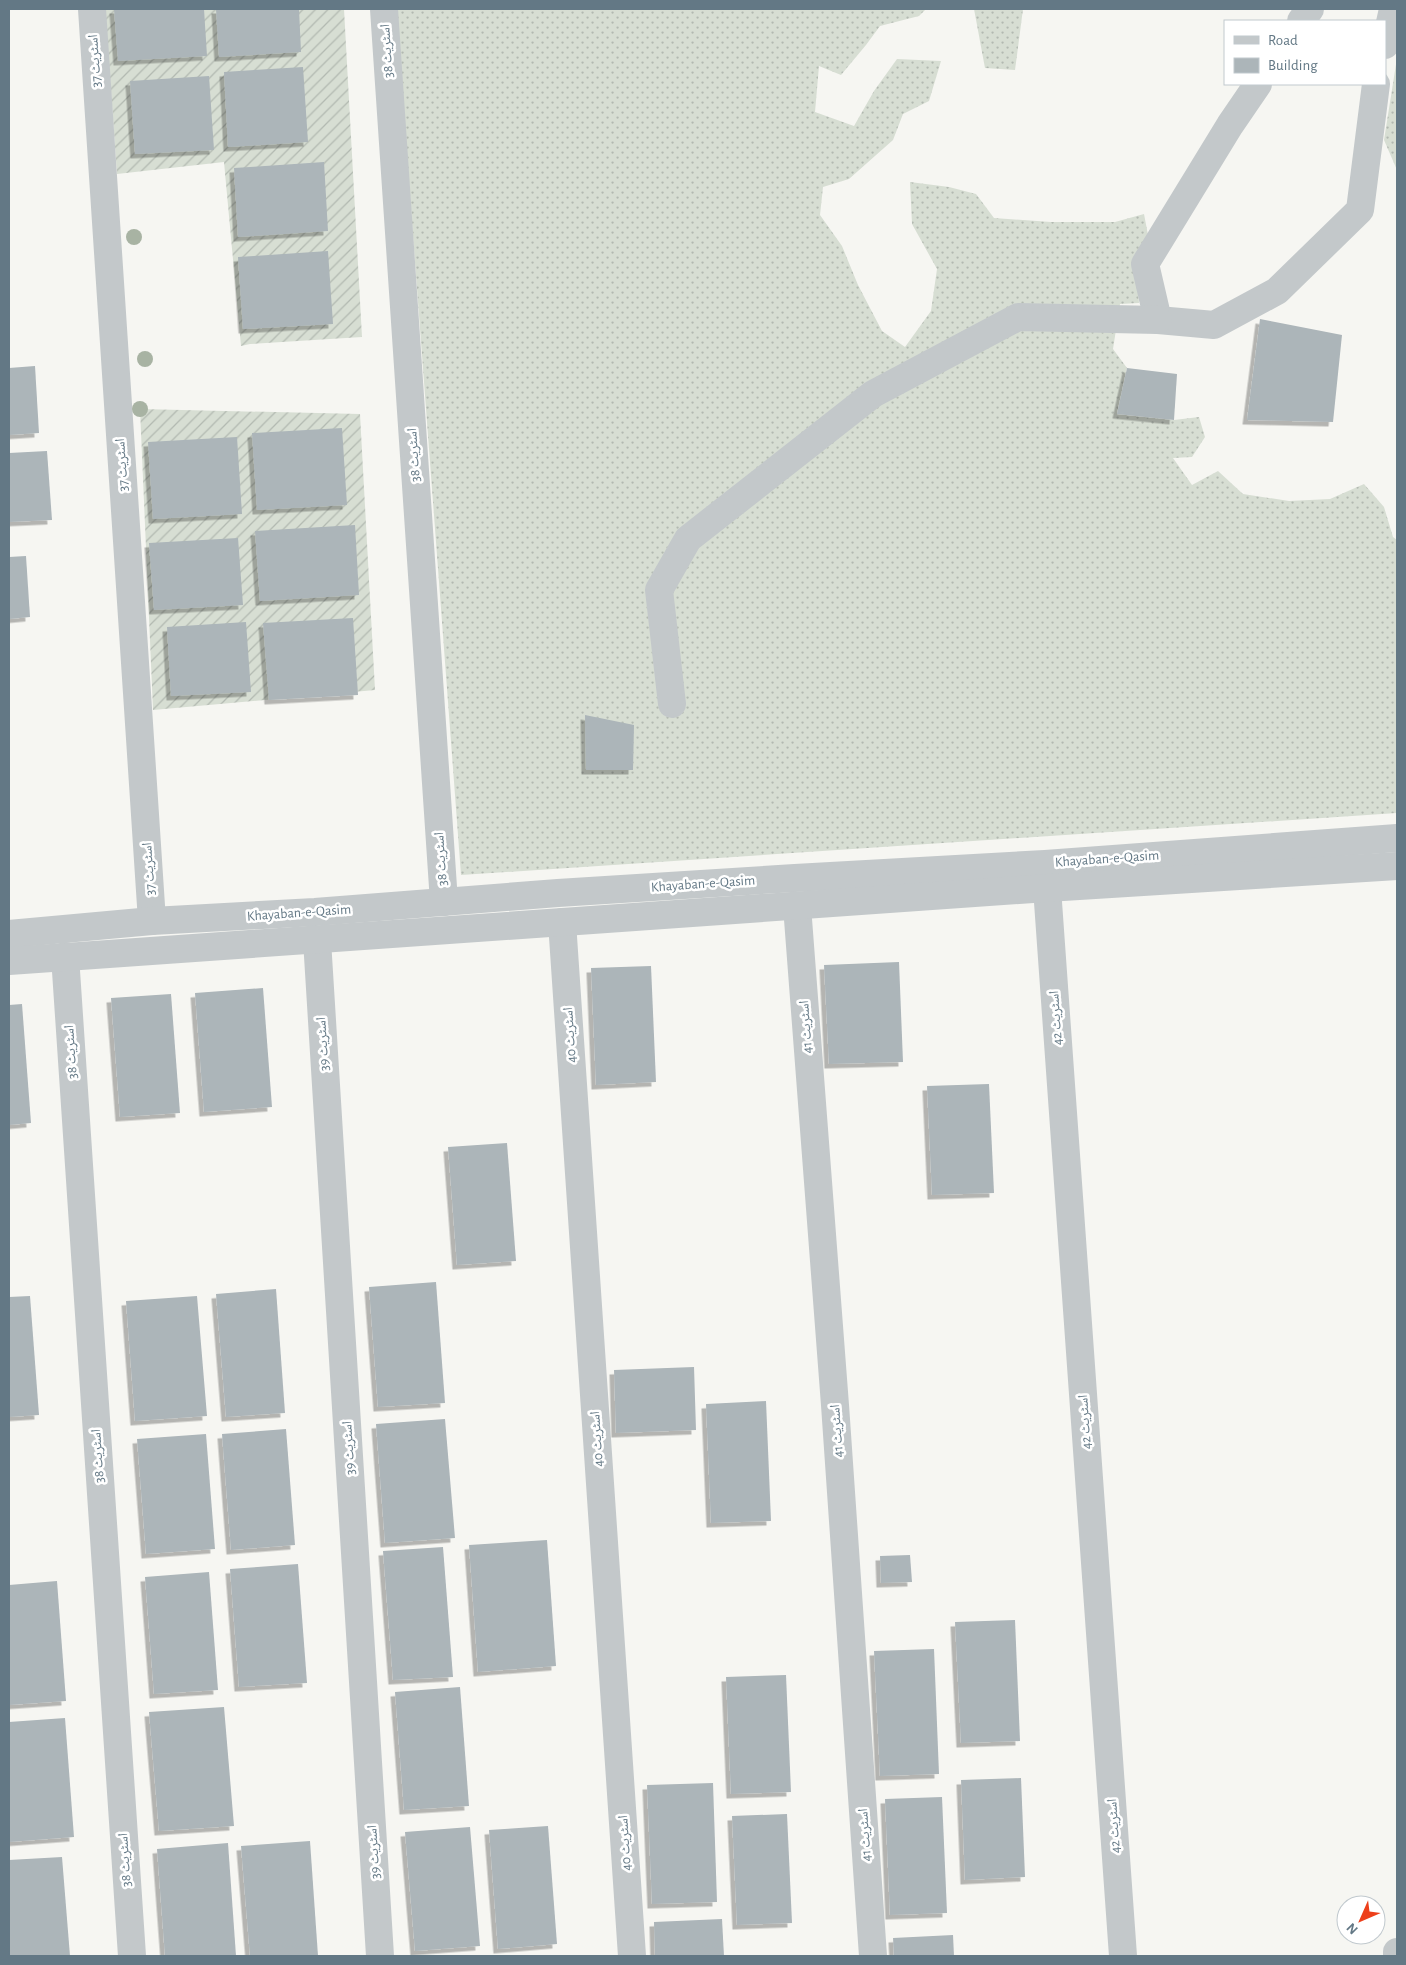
<svg xmlns="http://www.w3.org/2000/svg" width="1406" height="1965" viewBox="0 0 1406 1965" font-family="'Alegreya Sans','Noto Naskh Arabic',sans-serif">
<defs>
<pattern id="grass-dots" width="8" height="8" patternUnits="userSpaceOnUse" patternTransform="scale(1.25)"><rect width="8" height="8" fill="#d7ded3"/><path d="M2 2h.1M6 6h.1" fill="none" stroke="#b2b9b1" stroke-width="1.8" stroke-linecap="round"/></pattern>
<pattern id="garden-furrows" width="10" height="10" patternUnits="userSpaceOnUse" patternTransform="scale(1.25)"><rect width="10" height="10" fill="#d7ded3"/><path d="M-1 1l2-2M0 10L10 0M9 11l2-2" fill="none" stroke="#b2b9b1"/></pattern>
<filter id="shadow"><feDropShadow dx="-4.5" dy="4.5" stdDeviation="0" flood-color="#0004"/></filter>
</defs>
<rect width="100%" height="100%" fill="#f6f6f2"/>
<g fill="url(#grass-dots)">
<polygon points="396,9 926,9 919,16 880,26 866,45 841,75 819,66 815,112 854,126 874,91 897,59 941,61 929,101 903,114 893,140 849,179 823,187 820,215 842,246 858,285 882,331 905,347 931,311 937,269 912,224 910,182 949,187 976,194 994,218 1051,222 1115,222 1144,214 1148,235 1136,261 1139,303 1120,304 1113,349 1127,368 1117,414 1174,420 1199,417 1205,437 1192,457 1173,458 1192,485 1218,471 1243,494 1289,501 1330,499 1364,484 1384,507 1393,537 1397,540 1397,813 461,875"/>
<polygon points="974,9 1023,9 1015,70 985,68"/>
<polygon points="1397,58 1397,170 1384,140"/>
</g>
<g fill="url(#garden-furrows)">
<polygon points="105,9 344,9 362,337 250,344 241,346 224,162 117,174"/>
<polygon points="140,409 360,414 375,690 153,710"/>
</g>
<g fill="#acb5b9" filter="url(#shadow)">
<polygon points="114,9 204,9 207,56 118,61"/>
<polygon points="216,9 299,9 301,52 219,57"/>
<polygon points="303,67 308,142 228,147 224,72"/>
<polygon points="209,76 214,150 135,154 130,81"/>
<polygon points="324,162 328,231 238,237 234,168"/>
<polygon points="328,251 333,324 243,329 238,257"/>
<polygon points="1260,319 1342,335 1333,422 1247,420"/>
<polygon points="35,366 39,433 9,435 9,368"/>
<polygon points="1127,368 1177,374 1174,420 1117,414"/>
<polygon points="342,428 347,505 257,510 252,433"/>
<polygon points="237,437 242,514 153,519 148,442"/>
<polygon points="47,451 52,520 9,522 9,453"/>
<polygon points="355,525 359,595 260,601 255,531"/>
<polygon points="238,538 243,605 154,610 149,543"/>
<polygon points="26,556 30,617 9,619 9,557"/>
<polygon points="353,618 358,695 269,700 263,623"/>
<polygon points="246,622 251,692 171,696 167,627"/>
<polygon points="585,715 634,725 633,770 586,770"/>
<polygon points="899,962 903,1062 829,1064 824,965"/>
<polygon points="651,966 656,1082 596,1085 591,968"/>
<polygon points="263,988 272,1107 204,1112 195,993"/>
<polygon points="171,994 180,1113 120,1117 111,998"/>
<polygon points="22,1004 31,1123 9,1125 9,1005"/>
<polygon points="989,1084 994,1193 932,1195 927,1086"/>
<polygon points="507,1143 516,1261 457,1265 448,1147"/>
<polygon points="436,1282 445,1403 378,1407 369,1287"/>
<polygon points="276,1289 285,1413 226,1417 216,1294"/>
<polygon points="30,1296 39,1415 9,1417 9,1297"/>
<polygon points="197,1296 207,1416 135,1421 126,1301"/>
<polygon points="694,1367 696,1430 616,1433 614,1370"/>
<polygon points="766,1401 771,1521 711,1523 706,1404"/>
<polygon points="445,1419 455,1538 385,1543 376,1424"/>
<polygon points="286,1429 295,1545 231,1550 222,1434"/>
<polygon points="206,1434 215,1549 146,1554 137,1439"/>
<polygon points="547,1540 556,1666 478,1672 469,1545"/>
<polygon points="443,1547 453,1677 393,1680 383,1551"/>
<polygon points="910,1555 912,1582 881,1583 880,1556"/>
<polygon points="298,1564 307,1683 239,1687 230,1569"/>
<polygon points="209,1572 218,1690 154,1694 145,1577"/>
<polygon points="57,1581 66,1701 9,1705 9,1585"/>
<polygon points="1015,1620 1020,1741 961,1743 955,1622"/>
<polygon points="934,1649 939,1774 880,1776 874,1651"/>
<polygon points="786,1675 791,1792 731,1794 726,1677"/>
<polygon points="460,1687 469,1806 404,1810 395,1692"/>
<polygon points="224,1707 234,1826 159,1831 149,1712"/>
<polygon points="65,1718 74,1837 9,1842 9,1722"/>
<polygon points="1021,1778 1025,1877 965,1880 961,1780"/>
<polygon points="713,1783 717,1902 652,1904 647,1785"/>
<polygon points="942,1797 947,1913 890,1915 885,1799"/>
<polygon points="787,1814 792,1923 737,1925 732,1816"/>
<polygon points="548,1826 557,1944 498,1949 489,1830"/>
<polygon points="470,1827 480,1946 415,1951 405,1832"/>
<polygon points="310,1841 318,1956 250,1956 241,1846"/>
<polygon points="228,1843 236,1956 165,1956 157,1849"/>
<polygon points="62,1857 70,1956 10,1956 9,1860"/>
<polygon points="722,1919 724,1956 655,1956 654,1922"/>
<polygon points="953,1935 954,1956 894,1956 893,1938"/>
</g>
<g fill="none" stroke-linecap="round" stroke-linejoin="round">
<g stroke="#c3c8ca" stroke-width="28">
<polyline points="92,9 152,921"/>
<polyline points="384,9 444,902"/>
<polyline points="1301,21 1310,9"/>
<polyline points="1385,45 1393,9"/>
<polyline points="1258,84 1230,125 1145,264 1158,320 1214,325 1277,291 1360,210 1376,84"/>
<polyline points="672,704 659,590 688,539 873,394 1018,317 1158,320"/>
<polyline points="1047,888 1123,1956"/>
<polyline points="797,906 835,1405 873,1956"/>
<polyline points="562,922 632,1956"/>
<polyline points="317,940 380,1956"/>
<polyline points="65,956 132,1956"/>
<polyline points="1397,1956 1397,1952"/>
</g>
<g stroke="#c3c8ca" stroke-width="28">
<polyline points="9,934 152,921 315,912 558,893 795,878 1045,864 1397,838"/>
<polyline points="9,961 1047,888 1397,866"/>
</g>
</g>
<g fill="#a8b3a3">
<circle cx="134" cy="237" r="8"/>
<circle cx="145" cy="359" r="8"/>
<circle cx="140" cy="409" r="8"/>
</g>
<g text-anchor="middle" dominant-baseline="central" stroke-width="5" stroke-linejoin="round" paint-order="stroke">
<g font-size="14" fill="#637885" stroke="#fff">
<text transform="translate(387 51) rotate(-94)">اسٹریٹ 38</text>
<text transform="translate(95 61) rotate(-94)">اسٹریٹ 37</text>
<text transform="translate(414 455) rotate(-94)">اسٹریٹ 38</text>
<text transform="translate(122 465) rotate(-94)">اسٹریٹ 37</text>
<text transform="translate(441 859) rotate(-94)">اسٹریٹ 38</text>
<text transform="translate(1107 859) rotate(-4)">Khayaban-e-Qasim</text>
<text transform="translate(149 869) rotate(-94)">اسٹریٹ 37</text>
<text transform="translate(703 884) rotate(-4)">Khayaban-e-Qasim</text>
<text transform="translate(299 913) rotate(-4)">Khayaban-e-Qasim</text>
<text transform="translate(1056 1018) rotate(-94)">اسٹریٹ 42</text>
<text transform="translate(806 1027) rotate(-94)">اسٹریٹ 41</text>
<text transform="translate(570 1035) rotate(-94)">اسٹریٹ 40</text>
<text transform="translate(323 1044) rotate(-94)">اسٹریٹ 39</text>
<text transform="translate(71 1052) rotate(-94)">اسٹریٹ 38</text>
<text transform="translate(1085 1422) rotate(-94)">اسٹریٹ 42</text>
<text transform="translate(837 1431) rotate(-94)">اسٹریٹ 41</text>
<text transform="translate(597 1439) rotate(-94)">اسٹریٹ 40</text>
<text transform="translate(349 1448) rotate(-94)">اسٹریٹ 39</text>
<text transform="translate(98 1456) rotate(-94)">اسٹریٹ 38</text>
<text transform="translate(1114 1826) rotate(-94)">اسٹریٹ 42</text>
<text transform="translate(865 1835) rotate(-94)">اسٹریٹ 41</text>
<text transform="translate(625 1843) rotate(-94)">اسٹریٹ 40</text>
<text transform="translate(374 1852) rotate(-94)">اسٹریٹ 39</text>
<text transform="translate(125 1860) rotate(-94)">اسٹریٹ 38</text>
</g>
</g>
<rect width="1406" height="1965" fill="none" stroke="#637885" stroke-width="20"/>
<rect x="1224" y="20" width="162" height="65" fill="#ffffff" stroke="#c1c9ce"/>
<rect x="1234" y="36" width="25" height="8" fill="#c3c8ca" stroke="#c1c9ce"/>
<text x="1268" y="45" font-size="15" fill="#637885">Road</text>
<rect x="1234" y="58" width="25" height="15" fill="#acb5b9" stroke="#c1c9ce"/>
<text x="1268" y="70" font-size="15" fill="#637885">Building</text>
<g transform="translate(1361 1920) rotate(225)"><circle r="24" fill="#ffffff" stroke="#c1c9ce"/>
<path d="M0-4L9 19L0 12L-9 19Z" fill="#ed3f1a"/>
<text y="-8" font-size="14" font-weight="bold" text-anchor="middle" fill="#637885">N</text>
</g>
</svg>
